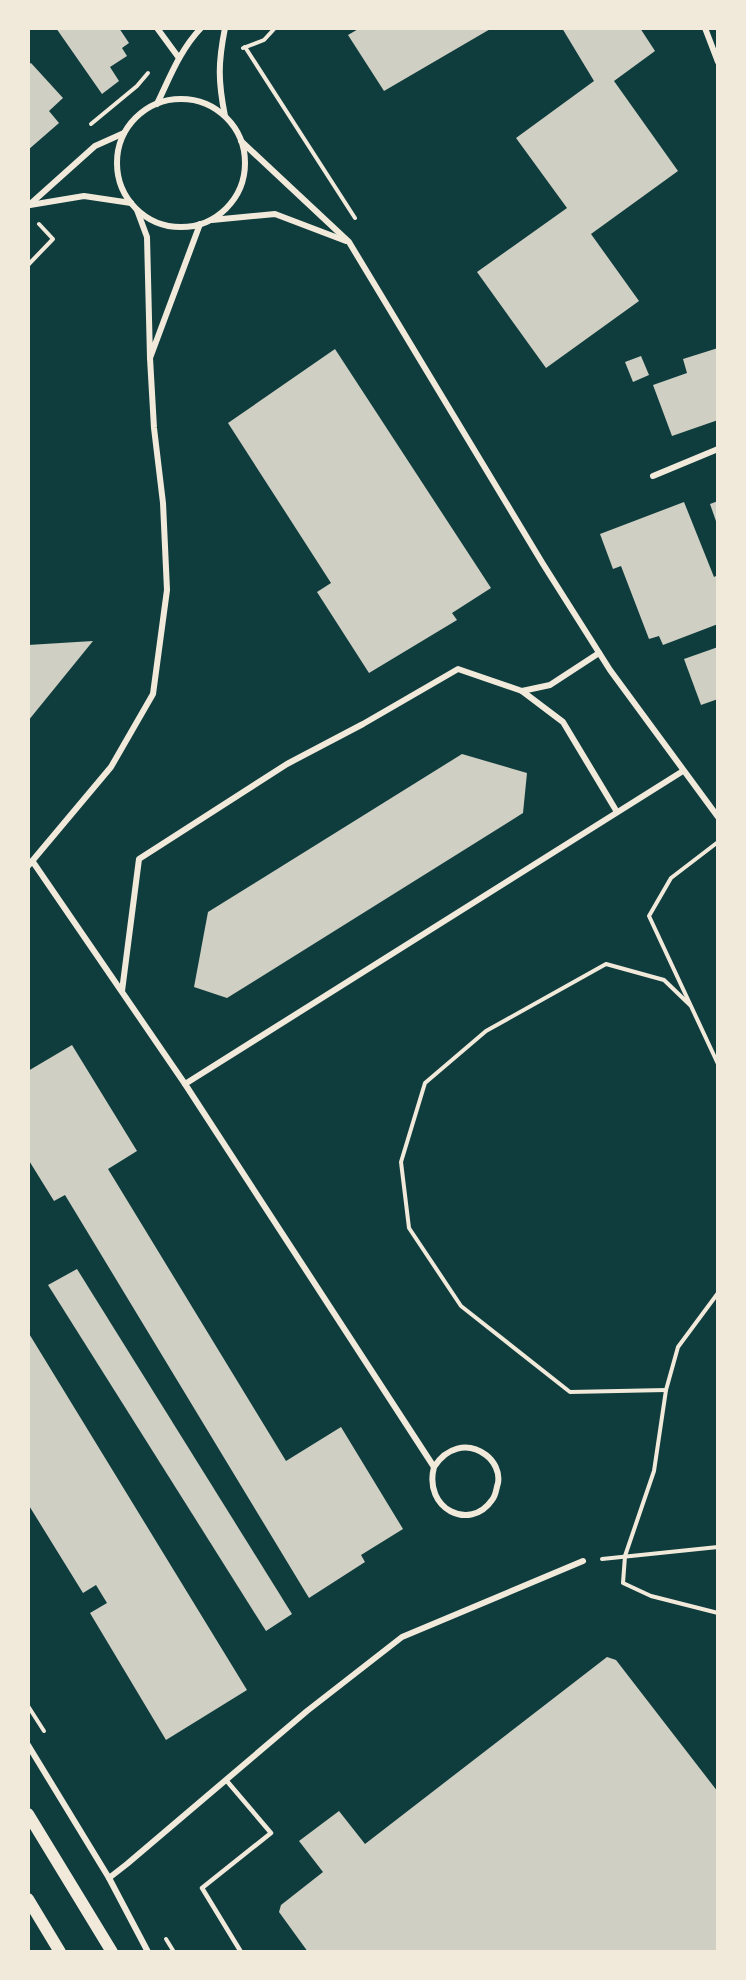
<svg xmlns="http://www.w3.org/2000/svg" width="746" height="1980" viewBox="0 0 746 1980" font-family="'DejaVu Sans',sans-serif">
<rect width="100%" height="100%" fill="#0f3d3e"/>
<g fill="#cfcfc3">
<polygon points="56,28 119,28 129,43 122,48 127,56 110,67 119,81 102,94"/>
<polygon points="360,28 492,28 384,91 348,35"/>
<polygon points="562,28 640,28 655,51 614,81 678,171 591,234 639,301 546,368 477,272 567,208 516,138 594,81"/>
<polygon points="31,63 63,98 49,111 59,123 28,150 28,65"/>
<polygon points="718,348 718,420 672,436 653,385 687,373 683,359"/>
<polygon points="335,349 491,588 452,613 457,620 369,673 317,592 331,583 228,423"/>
<polygon points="641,356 649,375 633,382 625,362"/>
<polygon points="718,501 718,524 717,524 710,504"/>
<polygon points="684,502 714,577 718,575 718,624 663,645 659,636 649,639 621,566 613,569 600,534"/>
<polygon points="93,641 28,721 28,645"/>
<polygon points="718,647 718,699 701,705 684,659"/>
<polygon points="462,754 527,773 523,813 227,998 194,987 208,912"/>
<polygon points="72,1045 137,1151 108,1169 286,1461 341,1427 403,1529 361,1555 365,1562 309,1598 65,1195 54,1201 28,1159 28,1071"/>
<polygon points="77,1269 292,1614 266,1631 48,1285"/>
<polygon points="28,1332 247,1690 166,1740 90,1613 107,1603 96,1585 83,1593 28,1504"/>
<polygon points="607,1657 616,1660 718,1792 718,1952 308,1952 279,1912 281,1905 323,1872 299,1841 339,1811 365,1844"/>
</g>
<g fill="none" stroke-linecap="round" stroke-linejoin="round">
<g stroke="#f1e9da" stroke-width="4">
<polyline points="245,47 355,218"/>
<polyline points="243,48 264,40 275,28"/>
<polyline points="91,124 137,86 148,73"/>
<polyline points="28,265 53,239 39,224"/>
<polyline points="718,842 671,878 649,916 718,1064"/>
<polyline points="718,1293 678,1347 666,1390 654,1471 625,1556 623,1583 651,1596 718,1613"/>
<polyline points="666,1390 570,1392 461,1306 409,1228 401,1162 425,1083 486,1031 606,964 664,980 690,1005"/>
<polyline points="602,1559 718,1547"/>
<polyline points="28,1706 44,1731"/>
<polyline points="166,1939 174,1952"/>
</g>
<polyline stroke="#f1e9da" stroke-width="4.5" points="226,1780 271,1833 202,1888 241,1952"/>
<g stroke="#f1e9da" stroke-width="6">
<polyline points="157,28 179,58"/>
<polyline points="705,28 718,62"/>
<circle cx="181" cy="163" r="64"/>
<path d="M157,104C170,77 180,50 201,28"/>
<path d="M225,116C218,81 218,63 225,28"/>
<polyline points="241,141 349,242 543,564 610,670 718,817"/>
<polyline points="30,205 84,196 131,203"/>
<polyline points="28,206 95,146 124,133"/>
<polyline points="137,210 147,237 150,358 200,224"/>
<polyline points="212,220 275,214 346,241"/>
<polyline points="653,476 718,449"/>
<polyline points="522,691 550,685 599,653"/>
<path d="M33,862L185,1084L434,1467C423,1509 470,1532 492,1500C496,1496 496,1489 498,1483C500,1472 494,1461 486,1455C467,1441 446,1448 434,1467"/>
<polyline points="28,866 111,767 153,694 167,590 163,503 154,428 150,358"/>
<polyline points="122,991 139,859 287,764 363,724 458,669 522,691 563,722 617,812"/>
<polyline points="185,1084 683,771"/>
<polyline points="28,1745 109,1878 148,1952"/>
<polyline points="109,1878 127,1864 307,1711 402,1637 583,1561"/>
</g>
<g stroke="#f1e9da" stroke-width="12">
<polyline points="28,1814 112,1952"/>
<polyline points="28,1899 60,1952"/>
</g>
</g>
<rect width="746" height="1980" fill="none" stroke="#f1e9da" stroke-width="60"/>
</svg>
